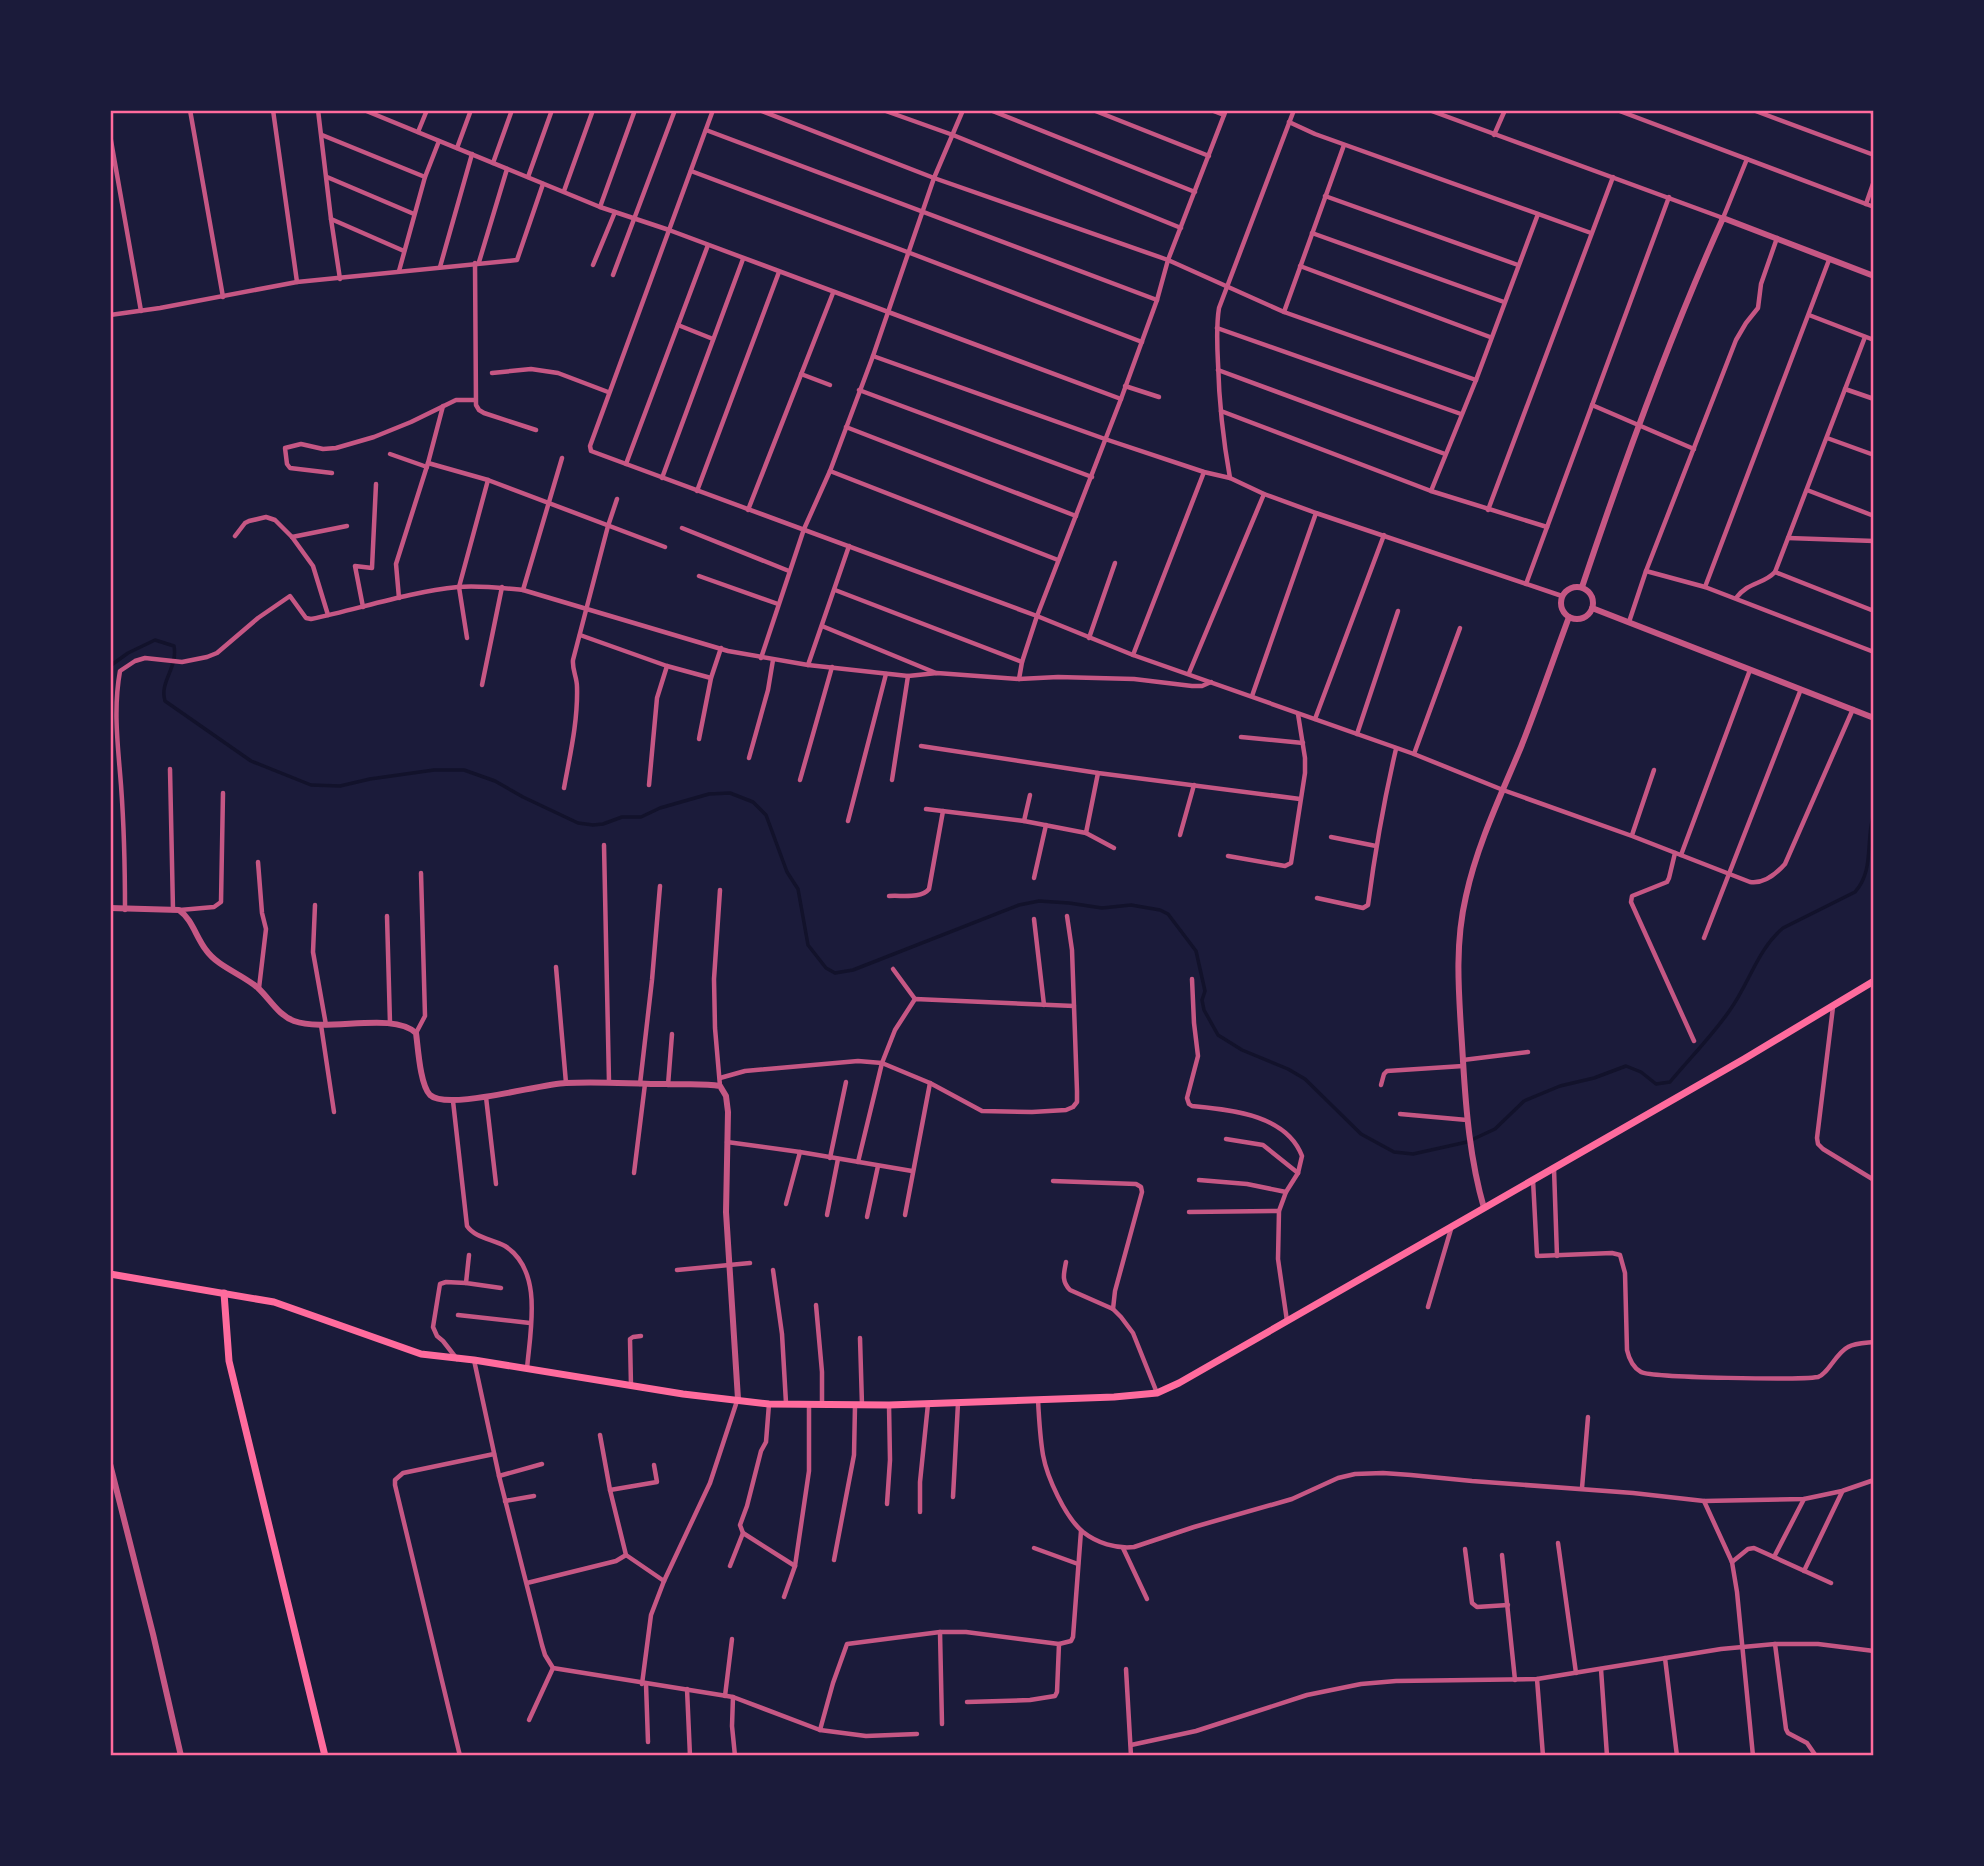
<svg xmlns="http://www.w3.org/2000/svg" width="1984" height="1866" viewBox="0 0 1984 1866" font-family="'Asap Condensed',sans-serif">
<rect width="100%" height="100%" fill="#1b1b3a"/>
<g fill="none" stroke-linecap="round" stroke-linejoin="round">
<path stroke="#12122b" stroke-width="3.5" d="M110,666L128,653L155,640L174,646C178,668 159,682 165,701L251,761L311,785L340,786L370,779L434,770H464L495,781L523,797L578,823L593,825L603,824L622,817H641L660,808L709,794L730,793L753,802L766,815L787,872L798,889L808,945L826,968L835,973L853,970L1019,905L1039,901L1069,903L1102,908L1131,905L1160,910L1168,914L1196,951L1205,991L1202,1000L1204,1010L1218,1035L1242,1050L1288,1069L1305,1079L1361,1134L1394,1152L1413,1154L1467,1142L1495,1129L1524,1101L1560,1086L1594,1078L1626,1066L1641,1072L1656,1084L1670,1082C1690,1058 1712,1036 1730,1010C1749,984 1757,950 1783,928L1855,892C1875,870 1865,839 1874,813"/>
<g stroke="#c65784" stroke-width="4.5">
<polyline points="190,110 223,297"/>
<polyline points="273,110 297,282"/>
<polyline points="318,110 331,219 340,279"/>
<polyline points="364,110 600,207 669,230 1121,399"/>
<path d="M713,110L590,446L591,451L1037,616L1133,655L1414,754L1503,790L1632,836L1750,882C1763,884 1776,874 1785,864L1853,709"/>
<polyline points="759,110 934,178 1168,260 1284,312 1476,380"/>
<polyline points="883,110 953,135 1181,228"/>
<polyline points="990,110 1195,192"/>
<polyline points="1093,110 1209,156"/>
<polyline points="1211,110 1224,115"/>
<polyline points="1429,110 1723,218 1747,159"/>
<polyline points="1617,110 1874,207"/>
<polyline points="1753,110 1874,155"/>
<polyline points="1868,110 1874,112"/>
<polyline points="1289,122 1315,134 1591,233"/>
<polyline points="706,130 1157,300"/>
<polyline points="418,132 427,110"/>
<polyline points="110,135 141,311"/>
<polyline points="322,135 425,177"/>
<polyline points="1494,135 1505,110"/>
<polyline points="457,148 471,110"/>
<polyline points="493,163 512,110"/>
<polyline points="691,171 910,253 1142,342"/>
<polyline points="327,177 414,214"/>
<polyline points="528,177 552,110"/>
<polyline points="564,191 593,110"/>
<polyline points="1325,196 1518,265"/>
<polyline points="1866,204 1874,181"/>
<polyline points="600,207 635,110"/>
<polyline points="331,219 404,251"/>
<polyline points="1312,233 1504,302"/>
<polyline points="479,262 507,169"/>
<polyline points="475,263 476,405 479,410 484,413 536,430"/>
<polyline points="593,265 615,212"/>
<polyline points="1300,266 1490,337"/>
<polyline points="440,267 472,154"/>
<polyline points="399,271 425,177 439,141"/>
<polyline points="613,275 675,110"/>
<polyline points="1284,312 1344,145"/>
<polyline points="110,315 160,308 297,282 517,260 543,184"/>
<polyline points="1809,315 1874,340"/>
<polyline points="678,325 713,339"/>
<polyline points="1217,328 1461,414"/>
<polyline points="873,356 1105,439 1204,472 1230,478 1264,494 1316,513 1562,596"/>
<polyline points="1218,370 1445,454"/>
<polyline points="492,373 531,369 558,373 608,392"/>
<polyline points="801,374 830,385"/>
<polyline points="1125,386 1159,397"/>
<polyline points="1845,389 1874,399"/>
<polyline points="859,390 1092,477"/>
<polyline points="1592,405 1694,449"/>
<polyline points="1221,411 1431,491 1547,527"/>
<polyline points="846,427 1076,516"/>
<polyline points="1827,438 1874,455"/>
<polyline points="390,454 427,467"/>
<polyline points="428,463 488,480 665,547"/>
<polyline points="626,464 708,245"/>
<polyline points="830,471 1058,560"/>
<polyline points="332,473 290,468 287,464 285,448 301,444 323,449 336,448 374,437 411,422 456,400 475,400"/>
<polyline points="662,478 743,259"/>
<path d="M1230,478C1223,439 1219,401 1218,363C1217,344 1216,326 1219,308L1294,110"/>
<polyline points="1807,490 1874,516"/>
<polyline points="697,491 779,272"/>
<polyline points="1431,491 1476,380 1538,214"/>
<polyline points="748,510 833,293"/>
<polyline points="1488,510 1613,177"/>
<polyline points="682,528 789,571"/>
<polyline points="235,536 245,523 249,521 266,517 275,520 292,537 313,566 328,615"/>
<polyline points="292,537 347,526"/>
<polyline points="1788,538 1874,541"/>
<polyline points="1646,571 1705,587 1874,652"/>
<polyline points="1775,572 1874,611"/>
<polyline points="699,576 778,604"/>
<polyline points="1526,584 1669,197"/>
<polyline points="1705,587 1829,260"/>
<polyline points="523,590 562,458"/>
<polyline points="835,590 1022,662"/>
<polyline points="399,598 396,564 428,463 443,406"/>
<path d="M1736,598C1749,581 1763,585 1775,572L1865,337"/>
<polyline points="363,607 355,566 372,568 376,484"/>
<polyline points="1629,622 1646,571 1736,340 1746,323 1758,308 1761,284 1777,238"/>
<polyline points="822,626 936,673"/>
<polyline points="580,635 667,666 711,678"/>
<polyline points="467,638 459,587 488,480"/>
<polyline points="1089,638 1115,563"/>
<polyline points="1133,655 1204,472"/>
<polyline points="761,658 804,529 830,471 873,356 934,178 963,110"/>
<polyline points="808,665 849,546"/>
<polyline points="1189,673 1264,494"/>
<polyline points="1019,679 1022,662 1037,616 1121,399 1157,300 1168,260 1226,110"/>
<polyline points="482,685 502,587"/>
<polyline points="1252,696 1316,513"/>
<polyline points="1315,719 1384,535"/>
<polyline points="1357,734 1398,611"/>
<polyline points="1241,737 1303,743"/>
<polyline points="699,739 711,678 721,648"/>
<polyline points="921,746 1098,773 1300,799"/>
<polyline points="1414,754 1460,628"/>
<polyline points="749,758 768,690 773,660"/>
<polyline points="170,769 173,910"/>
<polyline points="800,780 832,667"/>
<polyline points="892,780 908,676"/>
<polyline points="649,785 657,698 667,666"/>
<path d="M564,788C570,755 578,721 577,687C577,677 572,670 573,660L608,526L617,499"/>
<polyline points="926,809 1024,821 1086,833 1098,773"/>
<polyline points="848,821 886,674"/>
<polyline points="1024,821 1030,795"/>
<polyline points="1086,833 1114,848"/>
<polyline points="1180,835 1194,785"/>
<polyline points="1632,835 1654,770"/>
<polyline points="1331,837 1376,846"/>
<polyline points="604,845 609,1082"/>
<polyline points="1675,853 1669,878 1667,882 1632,896 1631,902 1694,1041"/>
<polyline points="1681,855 1750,670"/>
<polyline points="1228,856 1285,866 1291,863 1305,773 1305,758 1298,714"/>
<polyline points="258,862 262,913 266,929 259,988"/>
<polyline points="1034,878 1046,825"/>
<polyline points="720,890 714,979 715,1028 720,1086"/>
<path d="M889,896C902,895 921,899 929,889L943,811"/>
<path d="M1317,898L1363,908L1368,905C1375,852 1384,800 1396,749"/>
<polyline points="315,905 313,952 326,1025"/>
<path d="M125,910C125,868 124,826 121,785C118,746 113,710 120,671L135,661L145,658L182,662L207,657L217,653L258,618L290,596L306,618L311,619C359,609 408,592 458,587C479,585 502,588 523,590L728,651L808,665L908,676L937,673L1019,679L1058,677L1134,679L1192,686H1202L1211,682"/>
<polyline points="180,910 214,907 221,902 223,793"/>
<polyline points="387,916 390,1023"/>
<polyline points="110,917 111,908"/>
<polyline points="1034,919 1044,1005"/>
<polyline points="1704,938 1801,689"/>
<polyline points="556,967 566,1083"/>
<polyline points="893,969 915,999"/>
<path d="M1192,979L1194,1023L1198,1056L1187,1098L1189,1104L1192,1106C1230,1110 1286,1114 1302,1156L1298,1173L1286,1192L1279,1211L1278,1259L1287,1321"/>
<polyline points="1833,1007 1817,1138 1818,1144 1823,1149 1874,1180"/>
<polyline points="321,1025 334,1112"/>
<polyline points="416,1033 425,1016 421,873"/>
<polyline points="1463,1060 1528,1052"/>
<polyline points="720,1078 745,1071 858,1061 882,1063 930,1083 982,1111 1032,1112 1066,1110 1073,1107 1077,1102 1077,1091 1072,950 1067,916"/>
<polyline points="640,1084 652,980 660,886"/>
<polyline points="668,1085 672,1034"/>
<polyline points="1381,1085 1384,1074 1387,1071 1463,1066"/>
<polyline points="486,1097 496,1184"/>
<path d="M453,1101L467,1226C475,1238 493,1239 505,1246C544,1271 530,1331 527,1369"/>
<polyline points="1400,1114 1467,1120"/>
<polyline points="1226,1139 1263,1145 1298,1173"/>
<polyline points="727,1142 800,1152 912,1171"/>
<polyline points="830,1158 846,1082"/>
<polyline points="858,1162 882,1063 895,1030 915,999 1074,1006"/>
<polyline points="1554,1169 1557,1256"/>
<polyline points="634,1173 645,1084"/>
<polyline points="1199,1180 1247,1184 1286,1192"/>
<path d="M1533,1180L1537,1256L1612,1253L1620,1255L1625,1273L1627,1350C1629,1359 1632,1367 1641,1372C1652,1378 1801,1380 1818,1377C1828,1374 1836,1353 1848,1347C1855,1343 1865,1343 1874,1342"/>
<polyline points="1053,1181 1136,1184 1141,1187 1142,1192 1115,1291 1113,1309"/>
<polyline points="786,1204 800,1152"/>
<polyline points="1189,1212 1279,1211"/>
<polyline points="827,1215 838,1159"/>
<polyline points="905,1215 930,1083"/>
<polyline points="867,1217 878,1166"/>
<polyline points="469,1255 466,1283 501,1288"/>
<path d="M1066,1262C1064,1273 1061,1281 1070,1290L1113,1309L1121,1317L1133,1333L1157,1393"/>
<polyline points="677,1270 750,1263"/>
<polyline points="773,1270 782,1334 786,1403"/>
<polyline points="816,1305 822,1372 822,1404"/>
<polyline points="1428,1307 1451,1229"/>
<polyline points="458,1315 530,1323"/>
<polyline points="860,1338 862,1405"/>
<polyline points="457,1359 443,1341 437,1336 433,1327 440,1284 446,1282 466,1283"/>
<polyline points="474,1360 499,1476 542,1645 545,1655 553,1668 733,1697 820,1730 866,1736 917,1734"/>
<polyline points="631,1386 630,1339 633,1337 641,1336"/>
<path d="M1038,1400C1039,1419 1040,1437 1043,1455C1047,1477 1065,1517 1083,1532C1097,1543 1116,1549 1134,1547L1194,1527L1292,1499L1338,1478L1355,1474L1383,1473L1411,1475L1472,1481L1633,1493L1704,1501L1804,1499L1842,1491L1874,1480"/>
<polyline points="600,1435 610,1490 626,1555 664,1581"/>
<polyline points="499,1476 542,1464"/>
<polyline points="1582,1488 1588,1417"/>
<polyline points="610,1490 657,1482 654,1465"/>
<polyline points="953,1497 958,1403"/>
<polyline points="505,1501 534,1496"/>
<polyline points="1704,1501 1732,1562 1737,1592 1753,1756"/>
<polyline points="887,1504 890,1460 889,1405"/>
<polyline points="920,1512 920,1482 928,1404"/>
<polyline points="743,1533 795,1566"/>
<polyline points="1558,1543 1576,1673"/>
<polyline points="1034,1548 1078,1564"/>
<polyline points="1123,1548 1147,1599"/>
<polyline points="1465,1549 1472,1603 1477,1607 1508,1605"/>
<polyline points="1502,1555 1515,1680"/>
<polyline points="1774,1557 1804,1499"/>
<polyline points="834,1560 854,1455 855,1406"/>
<polyline points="1732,1562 1748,1549 1754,1548 1831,1583"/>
<polyline points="730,1566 743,1533 740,1525 747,1506 761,1451 766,1442 769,1404"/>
<polyline points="1804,1571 1842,1492"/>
<polyline points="527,1583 616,1561 626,1555"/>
<polyline points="784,1597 795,1566 809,1471 809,1405"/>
<polyline points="940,1632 942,1724"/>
<polyline points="1775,1644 1786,1729 1788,1733 1807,1743 1816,1756"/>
<polyline points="1665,1658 1677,1756"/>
<polyline points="1126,1669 1131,1756"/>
<polyline points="1601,1669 1607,1756"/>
<polyline points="1537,1679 1543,1756"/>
<polyline points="642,1684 651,1615 664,1581 710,1483 737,1401"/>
<polyline points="646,1684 648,1742"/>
<polyline points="687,1689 690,1756"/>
<polyline points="725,1696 732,1639"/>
<polyline points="733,1697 732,1726 735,1756"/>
<polyline points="967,1702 1030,1700 1055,1696 1057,1692 1059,1644"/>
<polyline points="529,1720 553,1668"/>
<polyline points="820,1730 833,1683 847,1644 940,1632 966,1632 1059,1644 1071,1641 1073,1637 1081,1531"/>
<polyline points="1131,1745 1196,1731 1307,1695 1361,1684 1396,1681 1537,1679 1721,1649 1775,1644 1818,1644 1874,1651"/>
<polyline points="460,1756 395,1485 395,1480 403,1473 494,1454"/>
</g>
<g stroke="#c65784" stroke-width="6">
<circle cx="1577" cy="603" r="16"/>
<path d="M1582,587C1624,462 1669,338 1723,218L1874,276"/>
<polyline points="1592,608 1874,718"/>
<path d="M110,908L179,910C192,919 196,937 206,950C218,967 242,974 258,988C270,999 278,1015 294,1021C327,1033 392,1011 416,1033C418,1047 420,1085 430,1095C447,1111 539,1084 566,1083C599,1081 633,1084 667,1084C685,1085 703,1083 720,1086L726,1096L728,1112L726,1212L738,1399"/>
<path d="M1484,1208C1470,1160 1466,1110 1463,1061C1460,1005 1453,951 1466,896C1477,845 1501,795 1521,747C1538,704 1553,660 1569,617"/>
<polyline points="110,1464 153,1634 181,1756"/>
</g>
<g stroke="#ff6b9d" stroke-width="7">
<polyline points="110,1274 274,1302 421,1354 474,1360 683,1394 769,1404 889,1405 1114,1397 1157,1393 1179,1383 1744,1059 1874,981"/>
<polyline points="224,1293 229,1361 325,1756"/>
</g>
</g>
<rect width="1984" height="1866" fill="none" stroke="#1b1b3a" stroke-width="224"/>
<rect x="112" y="112" width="1760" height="1642" fill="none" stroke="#ff6b9d" stroke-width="2.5"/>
</svg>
